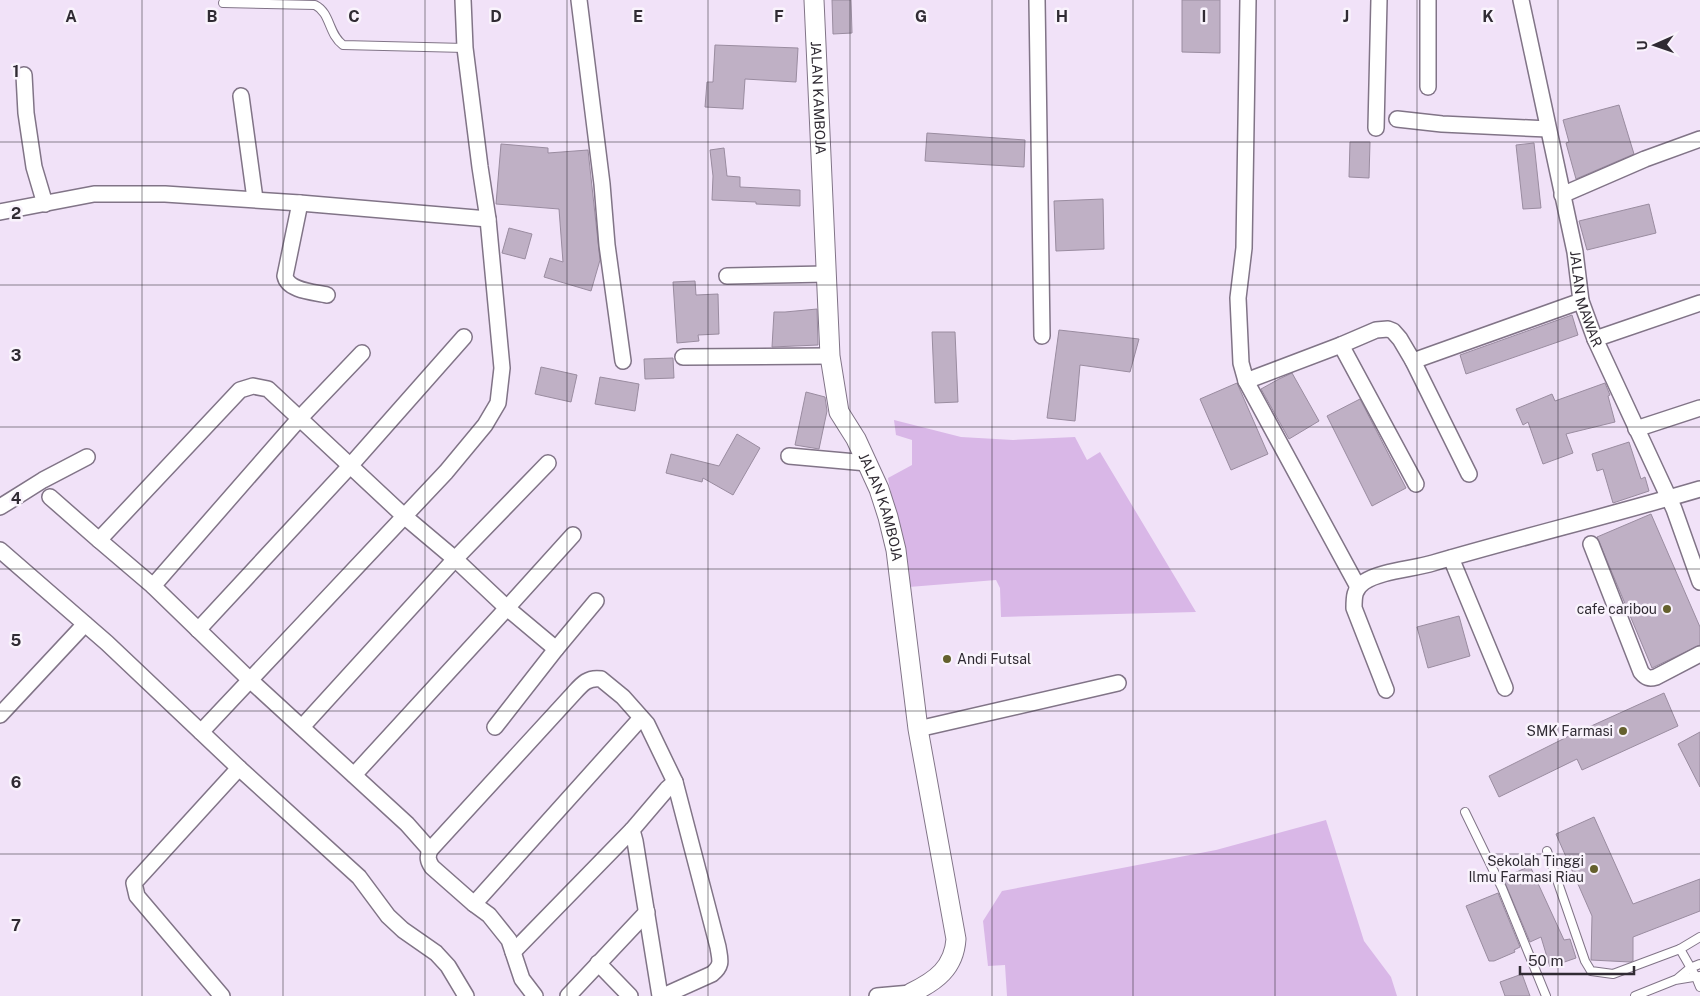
<svg xmlns="http://www.w3.org/2000/svg" width="1700" height="996" viewBox="0 0 1700 996" font-family="'Public Sans',sans-serif">
<rect width="100%" height="100%" fill="#f1e2f8"/>
<g fill="#d9b7e7">
<polygon points="894,420 961,437 1013,440 1075,437 1087,460 1100,452 1196,612 1001,617 1000,588 996,580 909,587 888,478 912,465 912,440 896,435"/>
<polygon points="1326,820 1364,941 1391,977 1397,996 1007,996 1005,965 988,966 983,921 1002,891 1216,850"/>
</g>
<g fill="#bfb0c5" stroke="#9a8ca0">
<polygon points="832,0 851,0 852,33 833,34"/>
<polygon points="1182,0 1220,0 1220,53 1182,52"/>
<polygon points="715,45 798,48 796,82 745,79 743,109 705,107 707,82 713,82"/>
<polygon points="1619,105 1634,154 1576,179 1566,143 1569,142 1563,120"/>
<polygon points="927,133 1025,140 1024,167 925,161"/>
<polygon points="1350,142 1370,142 1369,178 1349,177"/>
<polygon points="1534,143 1541,208 1523,209 1516,145"/>
<polygon points="501,144 548,148 548,153 588,150 600,260 591,291 544,277 550,258 563,262 559,209 496,204"/>
<polygon points="724,148 727,176 740,177 740,187 800,190 800,206 756,204 756,202 712,200 713,176 710,150"/>
<polygon points="1103,199 1104,249 1056,251 1054,201"/>
<polygon points="1649,204 1656,233 1587,250 1579,221"/>
<polygon points="509,228 532,234 525,259 502,253"/>
<polygon points="695,281 696,295 718,294 719,334 698,335 699,341 677,343 673,282"/>
<polygon points="817,309 818,345 772,347 774,312 785,312"/>
<polygon points="1572,315 1578,335 1466,374 1460,355"/>
<polygon points="1059,330 1139,339 1130,372 1080,365 1075,421 1047,418"/>
<polygon points="932,332 955,332 958,402 935,403"/>
<polygon points="673,358 674,378 645,379 644,359"/>
<polygon points="541,367 577,375 571,402 535,394"/>
<polygon points="1292,373 1319,421 1289,439 1261,389 1279,379"/>
<polygon points="600,377 639,384 635,411 595,404"/>
<polygon points="1237,383 1268,454 1231,470 1200,399"/>
<polygon points="1605,383 1610,395 1608,396 1615,422 1566,434 1573,453 1543,464 1528,422 1523,425 1516,409 1552,394 1555,401"/>
<polygon points="806,392 825,397 827,411 819,449 795,445"/>
<polygon points="1360,399 1406,488 1372,506 1327,416"/>
<polygon points="737,434 760,448 733,495 703,478 702,482 666,473 671,454 719,466"/>
<polygon points="1629,442 1641,479 1645,477 1649,491 1613,503 1603,469 1597,471 1592,454"/>
<polygon points="1651,514 1700,627 1700,645 1652,668 1597,537"/>
<polygon points="1459,616 1470,656 1428,668 1417,627"/>
<polygon points="1664,693 1678,726 1582,770 1577,759 1499,797 1489,776 1567,737"/>
<polygon points="1700,732 1700,787 1678,744"/>
<polygon points="1594,817 1633,904 1700,879 1700,911 1633,937 1633,961 1630,962 1591,960 1592,916 1556,834"/>
<polygon points="1530,866 1564,940 1570,939 1576,958 1550,967 1541,937 1530,942 1503,878"/>
<polygon points="1498,893 1520,947 1514,950 1515,952 1494,961 1489,961 1466,906"/>
<polygon points="1522,974 1530,996 1505,996 1500,982"/>
</g>
<g fill="none" stroke-linecap="round" stroke-linejoin="round">
<defs>
<g id="service">
<path d="M223,3L315,5C331,13 328,34 343,45L465,48"/>
<polyline points="1465,812 1502,888 1546,996"/>
<polyline points="1547,851 1585,961 1591,971 1613,974 1680,949"/>
<polyline points="1700,937 1680,949 1696,977 1700,987"/>
<polyline points="1677,979 1690,968 1700,964"/>
<polyline points="1635,996 1675,980 1700,976"/>
</g>
<g id="minor">
<polyline points="579,0 602,184 607,245 623,361"/>
<polyline points="1037,0 1042,336"/>
<polyline points="1248,0 1244,248 1238,298 1241,363 1246,381 1358,587"/>
<path id="s1" d="M1521,0L1575,252L1581,301L1595,339L1674,509L1700,582"/>
<polyline points="24,75 26,113 34,167 45,204"/>
<polyline points="1428,87 1428,0"/>
<polyline points="241,96 255,199"/>
<polyline points="1397,119 1442,124 1548,129"/>
<polyline points="1376,128 1379,0"/>
<polyline points="1562,195 1645,159 1700,139"/>
<path d="M300,203L285,276C288,291 314,292 327,295"/>
<polyline points="0,212 94,194 165,194 300,203 488,219"/>
<polyline points="727,276 827,274"/>
<polyline points="1595,339 1700,303"/>
<polyline points="1341,345 1416,484"/>
<polyline points="683,357 830,356"/>
<polyline points="1413,361 1581,301"/>
<polyline points="1246,381 1341,345 1376,330 1388,329 1393,331 1400,339 1413,361 1469,474"/>
<polyline points="1636,429 1700,408"/>
<polyline points="789,456 867,463"/>
<polyline points="50,497 99,540"/>
<polyline points="0,507 43,480 87,457"/>
<path d="M1591,544L1641,672C1646,678 1649,679 1656,677L1700,654"/>
<polyline points="0,550 107,643 239,768 134,883 137,896 222,996"/>
<polyline points="1451,558 1505,688"/>
<polyline points="153,586 299,419 362,353"/>
<polyline points="198,630 350,466 464,337"/>
<path d="M1386,690L1354,608C1354,597 1354,589 1364,582C1380,571 1413,569 1433,563C1522,537 1612,515 1700,489"/>
<polyline points="0,715 85,624"/>
<polyline points="302,727 455,559 548,463"/>
<polyline points="495,727 556,649"/>
<polyline points="918,729 1118,683"/>
<polyline points="201,732 446,472 485,425 498,403 502,368 488,219 480,167 465,48 463,0"/>
<polyline points="239,768 359,877 388,916 403,930 436,953 448,966 466,996"/>
<polyline points="354,775 507,608 573,535"/>
<polyline points="430,850 407,824 250,680 153,586 99,540 240,390 253,386 268,389 404,516 455,559 507,608 556,649 596,601"/>
<polyline points="474,904 641,718"/>
<polyline points="513,952 632,830"/>
<polyline points="598,963 630,996"/>
<path d="M535,996L522,979L509,940L489,915L474,904L432,867C428,861 427,857 430,850L574,693C582,684 588,677 601,679L623,697L647,724L675,782L718,947C720,960 723,965 712,974L663,996"/>
<polyline points="568,996 647,912"/>
<polyline points="660,996 635,841 632,830 667,789 675,782"/>
<polyline points="877,996 911,993"/>
</g>
<g id="tertiary">
<path id="s2" d="M814,0L830,356L839,412L856,439L879,489L888,517L896,550L918,729L956,939C954,968 936,981 911,993L913,996"/>
</g>
</defs>
<use href="#service" stroke="#817487" stroke-width="10"/>
<use href="#minor" stroke="#817487" stroke-width="18"/>
<use href="#tertiary" stroke="#817487" stroke-width="21"/>
<use href="#service" stroke="#fff" stroke-width="8"/>
<use href="#minor" stroke="#fff" stroke-width="15"/>
<use href="#tertiary" stroke="#fff" stroke-width="19"/>
</g>
<path fill="none" stroke="#302b33" stroke-width="1" stroke-opacity="0.55" d="M142,0V996M283,0V996M425,0V996M567,0V996M708,0V996M850,0V996M992,0V996M1133,0V996M1275,0V996M1417,0V996M1558,0V996M0,142H1700M0,285H1700M0,427H1700M0,569H1700M0,711H1700M0,854H1700"/>
<g fill="#64602d" stroke="#f9f3fc" stroke-width="2">
<circle cx="1667" cy="609" r="5"/>
<circle cx="947" cy="659" r="5"/>
<circle cx="1623" cy="731" r="5"/>
<circle cx="1594" cy="869" r="5"/>
</g>
<g text-anchor="middle" dominant-baseline="central" stroke-width="5" stroke-linejoin="round" paint-order="stroke">
<g font-size="14" fill="#302b33" stroke="#f9f3fc">
<text stroke="none"><textPath href="#s2" startOffset="98">JALAN KAMBOJA</textPath></text>
<text stroke="none"><textPath href="#s1" startOffset="306">JALAN MAWAR</textPath></text>
<text stroke="none"><textPath href="#s2" startOffset="518">JALAN KAMBOJA</textPath></text>
</g>
<g font-size="14" fill="#302b33" stroke="#f9f3fc" text-anchor="end">
<text x="1657" y="609">cafe caribou</text>
<text x="957" y="659" text-anchor="start">Andi Futsal</text>
<text x="1613" y="731">SMK Farmasi</text>
<text x="1584" y="861">Sekolah Tinggi<tspan x="1584" dy="16">Ilmu Farmasi Riau</tspan></text>
</g>
</g>
<g font-size="16" text-anchor="middle" font-weight="bold" fill="#302b33" stroke="#f9f3fc" stroke-width="5" stroke-linejoin="round" paint-order="stroke">
<text x="71" y="22">A</text>
<text x="212" y="22">B</text>
<text x="354" y="22">C</text>
<text x="496" y="22">D</text>
<text x="638" y="22">E</text>
<text x="779" y="22">F</text>
<text x="921" y="22">G</text>
<text x="1062" y="22">H</text>
<text x="1204" y="22">I</text>
<text x="1346" y="22">J</text>
<text x="1488" y="22">K</text>
<text x="16" y="77">1</text>
<text x="16" y="219">2</text>
<text x="16" y="361">3</text>
<text x="16" y="504">4</text>
<text x="16" y="646">5</text>
<text x="16" y="788">6</text>
<text x="16" y="931">7</text>
</g>
<g transform="translate(1655 45) rotate(268)" stroke="#f9f3fc" stroke-width="4" paint-order="stroke">
<path d="M0-4L9 19L0 12L-9 19Z" fill="#302b33"/>
<text y="-8" font-size="14" font-weight="bold" text-anchor="middle" fill="#302b33">U</text>
</g>
<path d="M1520 966v8h114v-8" fill="none" stroke="#302b33" stroke-width="2.5"/>
<text x="1528" y="966" font-size="15" fill="#302b33" stroke="#f9f3fc" stroke-width="4" paint-order="stroke">50 m</text>
</svg>
